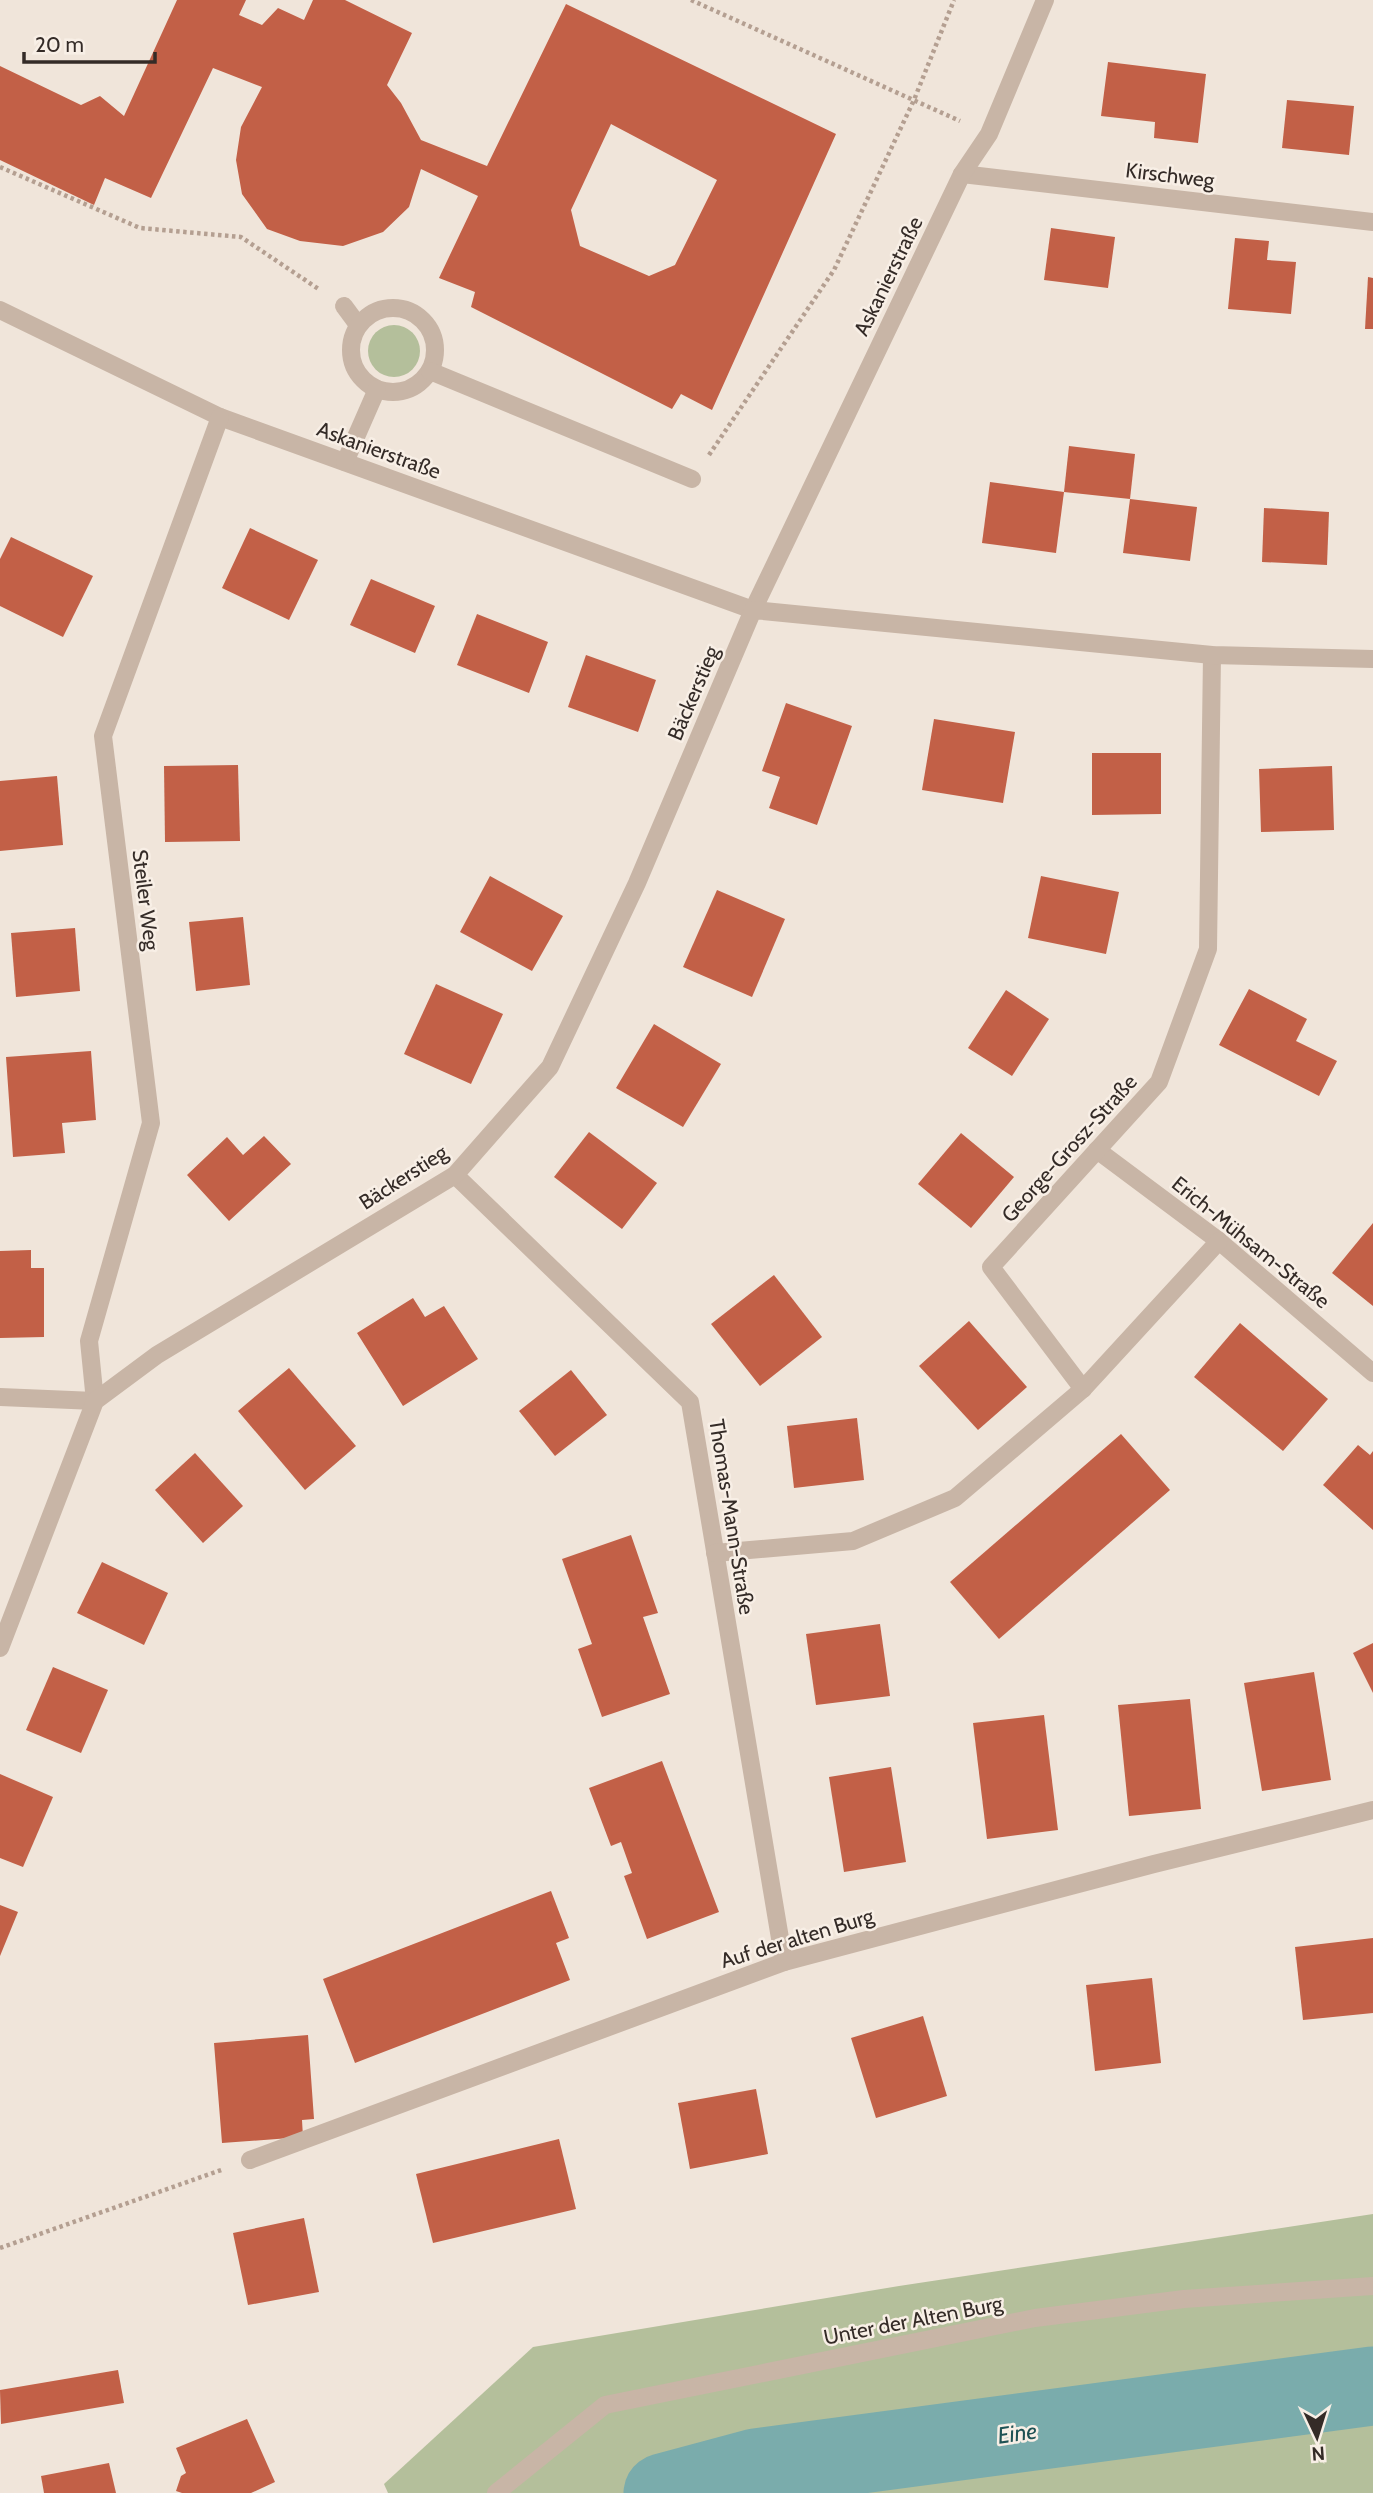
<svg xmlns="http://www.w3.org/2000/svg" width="1373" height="2493" viewBox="0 0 1373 2493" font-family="Cabin,sans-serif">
<rect width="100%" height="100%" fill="#f0e5da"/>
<g fill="#b4bf9b">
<circle cx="394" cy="351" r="26"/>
<polygon points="1373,2214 1373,2493 388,2493 384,2484 533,2347 899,2286"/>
</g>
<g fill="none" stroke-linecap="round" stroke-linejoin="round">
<polyline stroke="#7aacac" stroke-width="79" points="663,2493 756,2468 1373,2386"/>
</g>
<g fill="#c26047" fill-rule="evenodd">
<path d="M177,0H246L239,15L262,25L278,8L304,20L313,0H345L412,33L387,85L401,103L421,140L487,166L566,4L836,134L712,410L681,394L672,409L471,307L475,292L439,278L478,196L421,169L409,207L383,232L343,246L300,241L267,229L242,194L236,160L241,127L262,87L213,68L151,198L105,178L94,205L0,160V66L81,105L100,96L124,116ZM611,124L717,180L675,265L649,276L580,246L571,210Z"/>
<polygon points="1108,62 1206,74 1198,143 1154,138 1155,122 1101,116"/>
<polygon points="1287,100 1354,106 1349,155 1282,148"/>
<polygon points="1051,228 1115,237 1108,288 1044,280"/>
<polygon points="1235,238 1269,241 1267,260 1296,262 1291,314 1228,309"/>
<polygon points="1368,277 1373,278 1373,329 1365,329"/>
<polygon points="1069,446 1135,454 1130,499 1064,492"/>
<polygon points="990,482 1064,492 1056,553 982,543"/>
<polygon points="1130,499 1197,507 1190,561 1123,553"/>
<polygon points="1264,508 1329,512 1327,565 1262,562"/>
<polygon points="250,528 318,560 289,620 222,588"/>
<polygon points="11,537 93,576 63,637 0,606 0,559"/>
<polygon points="371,579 435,606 415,653 350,625"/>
<polygon points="477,614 548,642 529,693 457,665"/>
<polygon points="586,655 656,680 638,732 568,707"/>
<polygon points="786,703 852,726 817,825 769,808 780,777 762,771"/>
<polygon points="934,719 1015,732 1003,803 922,790"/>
<polygon points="1092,753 1161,753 1161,814 1092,815"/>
<polygon points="238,765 240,841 165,842 164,766"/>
<polygon points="1332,766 1334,830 1261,832 1259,769"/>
<polygon points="57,776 63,845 0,851 0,781"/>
<polygon points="490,876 563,916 532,971 460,932"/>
<polygon points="1041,876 1119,892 1106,954 1028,938"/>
<polygon points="717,890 785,919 752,997 683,967"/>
<polygon points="243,917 250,985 196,991 189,922"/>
<polygon points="75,928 80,991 16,997 11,933"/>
<polygon points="436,984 503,1014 471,1084 404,1054"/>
<polygon points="1249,989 1307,1019 1296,1041 1337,1061 1319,1096 1219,1045"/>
<polygon points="1006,990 1049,1019 1012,1076 968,1048"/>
<polygon points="654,1024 721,1064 683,1127 616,1088"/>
<polygon points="91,1051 96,1120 62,1123 65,1153 13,1157 6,1057"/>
<polygon points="589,1132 657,1183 622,1229 554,1177"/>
<polygon points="961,1133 1014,1177 971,1228 918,1184"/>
<polygon points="264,1136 291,1164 229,1221 187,1175 227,1137 243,1155"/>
<polygon points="1373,1223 1373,1306 1332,1273"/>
<polygon points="31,1250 31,1268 44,1268 44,1337 0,1338 0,1251"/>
<polygon points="774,1275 822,1337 760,1386 711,1324"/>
<polygon points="413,1298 425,1317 444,1306 478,1359 403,1406 357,1333"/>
<polygon points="969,1321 1027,1387 978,1430 919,1366"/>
<polygon points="1240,1323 1328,1399 1283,1451 1194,1377"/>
<polygon points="289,1368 356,1446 305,1490 238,1411"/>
<polygon points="571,1370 607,1415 555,1456 519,1411"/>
<polygon points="857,1418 864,1480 794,1488 787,1426"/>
<polygon points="1121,1434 1170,1490 999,1639 950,1582"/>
<polygon points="1358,1445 1370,1455 1373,1451 1373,1530 1323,1485"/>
<polygon points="195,1453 243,1506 203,1543 155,1490"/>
<polygon points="631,1535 658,1613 643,1617 670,1694 602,1717 578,1649 592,1644 562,1559"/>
<polygon points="102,1562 168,1593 144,1645 77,1613"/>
<polygon points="880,1624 890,1696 816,1705 806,1634"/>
<polygon points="1373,1643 1373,1693 1353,1653"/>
<polygon points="53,1667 108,1690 81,1753 26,1730"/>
<polygon points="1314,1672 1331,1780 1262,1791 1244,1683"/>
<polygon points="1190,1699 1201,1809 1129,1816 1118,1705"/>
<polygon points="1044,1715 1058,1830 987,1839 973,1723"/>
<polygon points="662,1761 719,1912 647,1939 624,1876 632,1873 621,1842 611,1846 589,1788"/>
<polygon points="891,1767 906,1862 844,1872 829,1777"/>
<polygon points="0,1774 53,1797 23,1867 0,1858"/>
<polygon points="551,1891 569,1938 556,1943 570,1980 355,2063 323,1979"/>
<polygon points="0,1905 18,1912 0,1956"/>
<polygon points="1373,1938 1373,2013 1303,2020 1295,1947"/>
<polygon points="1152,1978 1161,2063 1095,2071 1086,1985"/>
<polygon points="923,2016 947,2096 876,2118 851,2038"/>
<polygon points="308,2035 314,2119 302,2120 303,2137 222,2143 214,2043"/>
<polygon points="756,2089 768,2154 690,2169 678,2103"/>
<polygon points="559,2139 576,2209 433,2243 416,2174"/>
<polygon points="304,2218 319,2292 248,2305 233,2233"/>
<polygon points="118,2370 124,2403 1,2424 0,2390"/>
<polygon points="247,2419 275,2482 251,2493 182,2493 176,2491 181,2476 186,2473 176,2448"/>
<polygon points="109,2463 116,2493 44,2493 41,2476"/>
</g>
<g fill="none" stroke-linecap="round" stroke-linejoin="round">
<g stroke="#b49f91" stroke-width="4.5" stroke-dasharray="3.5 3.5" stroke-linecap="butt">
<polyline points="691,0 960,121"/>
<polyline points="0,167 140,228 241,237 320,290"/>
<polyline points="709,455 834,270 914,100 954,0"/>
<polyline points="0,2248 224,2169"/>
</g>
<g stroke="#c8b5a6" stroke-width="18">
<polyline points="962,174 1373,222"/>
<polyline points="344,306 358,325"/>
<circle cx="393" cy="350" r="42"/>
<polyline points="0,310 220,417 753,610 962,174 989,134 1045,0"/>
<polyline points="430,371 692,479"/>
<polyline points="345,462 377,389"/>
<polyline points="1097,1150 1219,1241 1373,1373"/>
<polyline points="455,1175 690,1402 784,1962"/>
<polyline points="1083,1389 991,1267 1159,1082 1208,949 1212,655"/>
<polyline points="0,1397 95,1401"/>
<polyline points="95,1401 89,1341 151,1123 103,736 220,417"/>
<polyline points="715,1553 853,1541 955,1498 1083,1389 1219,1241"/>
<polyline points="0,1648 95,1401 157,1355 455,1175 550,1067 637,883 753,610 1212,655 1373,659"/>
<polyline points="250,2160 784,1962 1154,1864 1373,1810"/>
<polyline points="496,2493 605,2405 1035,2318 1184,2299 1373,2286"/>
</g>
</g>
<g text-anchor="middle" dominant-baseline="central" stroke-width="5" stroke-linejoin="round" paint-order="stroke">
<g font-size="21" fill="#342b27" stroke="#f8efe6">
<text transform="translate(1170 175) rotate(7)">Kirschweg</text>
<text transform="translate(888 276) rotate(-64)">Askanierstraße</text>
<text transform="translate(379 450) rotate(20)">Askanierstraße</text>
<text transform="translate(693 693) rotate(-67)">Bäckerstieg</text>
<text transform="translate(146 900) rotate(83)">Steiler Weg</text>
<text transform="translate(1069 1148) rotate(-48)">George-Grosz-Straße</text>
<text transform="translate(403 1177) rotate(-33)">Bäckerstieg</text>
<text transform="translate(1251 1242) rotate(39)">Erich-Mühsam-Straße</text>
<text transform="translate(732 1517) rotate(81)">Thomas-Mann-Straße</text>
<text transform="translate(797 1938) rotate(-17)">Auf der alten Burg</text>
<text transform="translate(913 2320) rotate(-11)">Unter der Alten Burg</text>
</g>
<g font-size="23" font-style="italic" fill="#1e5254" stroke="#f8efe6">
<text transform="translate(1017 2433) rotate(-8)">Eine</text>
</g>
</g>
<g transform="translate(1317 2437) rotate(176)" stroke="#f8efe6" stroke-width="5" paint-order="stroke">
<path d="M0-5L12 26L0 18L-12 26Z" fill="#342b27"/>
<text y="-10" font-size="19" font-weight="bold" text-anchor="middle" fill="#342b27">N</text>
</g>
<path d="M24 52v10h131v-10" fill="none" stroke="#342b27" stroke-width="3.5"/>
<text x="35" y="52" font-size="21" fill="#342b27" stroke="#f8efe6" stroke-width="5" paint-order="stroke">20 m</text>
</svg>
